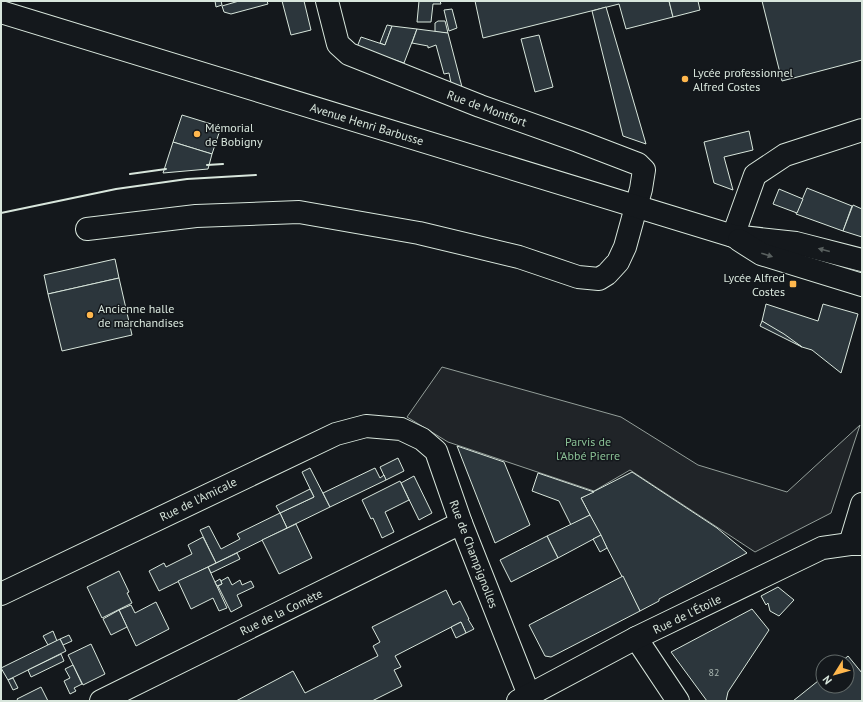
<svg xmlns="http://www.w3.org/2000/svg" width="863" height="702" viewBox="0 0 863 702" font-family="'PT Sans',sans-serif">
<rect width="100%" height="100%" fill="#14181c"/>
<polygon fill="#202428" stroke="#939e99" points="442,367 621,417 698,465 787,492 860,425 831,513 755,552 630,470 594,491 448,442 407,417"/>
<g fill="#2c363c" stroke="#d8e6dc">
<polygon points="215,1 221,1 222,5 216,7"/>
<polygon points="239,1 267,1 268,4 231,14 224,12 222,6"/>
<polygon points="282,1 304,1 311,30 291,35"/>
<polygon points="419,1 440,1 441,4 433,4 431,22 417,22"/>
<polygon points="475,1 669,1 673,17 626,29 619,4 483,38"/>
<polygon points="669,1 698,1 700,10 673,17"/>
<polygon points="762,1 862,1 862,60 782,81"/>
<polygon points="606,7 646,144 623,136 592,11"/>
<polygon points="452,9 457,28 449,31 444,10"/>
<polygon points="438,21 445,21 448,33 435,32 435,23"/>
<polygon points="387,25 392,26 385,45 380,43"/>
<polygon points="392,26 417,29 404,63 357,47 361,37 385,45"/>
<polygon points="417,29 448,33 462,87 451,83 449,73 444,74 436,45 428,48 428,46 412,43"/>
<polygon points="539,35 553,87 535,92 521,39"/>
<polygon points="182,115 221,127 212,154 173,142"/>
<polygon points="749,131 753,150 724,157 733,190 714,183 704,142"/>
<polygon points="173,142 212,154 208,169 163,173"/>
<polygon points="807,188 852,206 843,231 796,214"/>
<polygon points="779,189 803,199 797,213 773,204"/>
<polygon points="853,205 862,209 862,237 843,231"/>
<polygon points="115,259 119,278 48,294 44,275"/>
<polygon points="119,278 132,335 62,351 48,294"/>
<polygon points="766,304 818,321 823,304 858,314 841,373 812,350 802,347 762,321"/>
<polygon points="762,321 784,334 802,347 760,326"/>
<polygon points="457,446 504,462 530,525 495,543"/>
<polygon points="398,458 404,471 386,480 380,467"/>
<polygon points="310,468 330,507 287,528 280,513 314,497 302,472"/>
<polygon points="375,468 380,478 384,475 386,480 330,507 323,493"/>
<polygon points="632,472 717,528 747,553 659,599 659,601 640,611 581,498"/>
<polygon points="538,473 594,492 581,498 590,515 571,525 559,501 532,491"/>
<polygon points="414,476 432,513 419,520 401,483"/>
<polygon points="400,481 409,500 385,512 394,532 382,538 373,518 371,519 362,500"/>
<polygon points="310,489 314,497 280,513 276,506"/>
<polygon points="280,513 287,528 216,563 200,530 209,526 221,549 240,539 237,534"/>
<polygon points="590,515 601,535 558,558 547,536"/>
<polygon points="296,524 312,558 279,574 262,540"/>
<polygon points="601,535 607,548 600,552 593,539"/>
<polygon points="547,536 558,558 511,582 500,560"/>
<polygon points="203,537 216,563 159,591 149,571 164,563 166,567 192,554 188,545"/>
<polygon points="237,553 240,559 211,573 208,567"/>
<polygon points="208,567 227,608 219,611 213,598 191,609 178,581"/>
<polygon points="119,571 129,592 127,593 132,603 102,618 87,587"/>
<polygon points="623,576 640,611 551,657 545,656 529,625"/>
<polygon points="228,577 232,585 240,580 242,585 251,581 254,587 237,595 242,606 231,612 218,586 222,584 221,581"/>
<polygon points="220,579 222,584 217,586 215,582"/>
<polygon points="778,587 794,600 779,616 770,611 768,603 766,605 761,596"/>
<polygon points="446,590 453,605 460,601 469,619 468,619 474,629 466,633 461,622 395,656 401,667 394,670 402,686 372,701 236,701 293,671 305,693 378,656 373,646 380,642 372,627"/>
<polygon points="156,602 169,629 136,646 119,610 131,605 135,613"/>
<polygon points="752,609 769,630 728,692 726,701 707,701 671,652"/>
<polygon points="119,610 127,627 111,635 103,619"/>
<polygon points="461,622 466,633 456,638 451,627"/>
<polygon points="53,631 57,641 48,645 43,636"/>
<polygon points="69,635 72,641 63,645 60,639"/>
<polygon points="60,639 66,651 8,680 1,668"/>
<polygon points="91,644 105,674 83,685 68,655"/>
<polygon points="61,654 64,661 31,677 28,670"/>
<polygon points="848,656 862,673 862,701 793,701 823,677 823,686 847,686 847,662 841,662"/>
<polygon points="73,665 82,684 74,688 76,691 70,694 64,681 70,678 65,669"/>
<polygon points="13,678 18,688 13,690 8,680"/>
<polygon points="41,687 48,701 18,701 17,699"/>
</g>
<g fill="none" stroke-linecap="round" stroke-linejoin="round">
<defs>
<g id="minor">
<polyline points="87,229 196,216 299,212 419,233 519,257 578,277 599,279 607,274 618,262 625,247 641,189 644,170 638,164 578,141 480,106 349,54 338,44 327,1"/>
<polyline points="733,236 755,175 785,155 862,130"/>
<polyline points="850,544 862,504"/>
<polyline points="1,594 336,434 366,426 401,429 422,439 436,451 461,523 529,695"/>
<polyline points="636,638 678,701"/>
<polyline points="101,701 461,523"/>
<polyline points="518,701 636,638 822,548 850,544 862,544"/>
</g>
<g id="major">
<polyline points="1,12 733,236 796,243 862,260"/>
<polyline points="739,240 761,254 862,285"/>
</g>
</defs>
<use href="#minor" stroke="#d8e6dc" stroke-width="24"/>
<use href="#major" stroke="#d8e6dc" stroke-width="24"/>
<use href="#minor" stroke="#14181c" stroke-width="22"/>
<use href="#major" stroke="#14181c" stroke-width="22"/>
<g stroke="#d8e6dc" stroke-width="2">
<polyline points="207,165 223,164"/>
<polyline points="130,174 166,169"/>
<polyline points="1,213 116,189 187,179 256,175"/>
</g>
</g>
<defs><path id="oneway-solid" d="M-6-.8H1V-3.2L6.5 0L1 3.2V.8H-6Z"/></defs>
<g fill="#59605f">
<use href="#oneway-solid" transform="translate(824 250) rotate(-165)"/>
<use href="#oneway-solid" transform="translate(767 255) rotate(18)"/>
</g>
<g fill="#ffb74d" stroke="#14181c" stroke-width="1.5">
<circle cx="685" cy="79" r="4"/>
<circle cx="197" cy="134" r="4"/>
<rect x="789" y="280" width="8" height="8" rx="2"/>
<circle cx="90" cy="315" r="4"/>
</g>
<g text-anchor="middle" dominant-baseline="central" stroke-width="3" stroke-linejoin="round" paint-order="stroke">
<g font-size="10" fill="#adbab4">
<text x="714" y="672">82</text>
</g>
<g font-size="12" fill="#d8e6dc" stroke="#14181c" text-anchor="start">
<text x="693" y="72">Lycée professionnel<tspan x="693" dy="14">Alfred Costes</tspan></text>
<text x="205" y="127">Mémorial<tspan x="205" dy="14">de Bobigny</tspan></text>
<text x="785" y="277" text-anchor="end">Lycée Alfred<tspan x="785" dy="14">Costes</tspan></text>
<text x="98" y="308">Ancienne halle<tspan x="98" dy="14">de marchandises</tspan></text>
</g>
<g font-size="12" fill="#d8e6dc" stroke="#14181c">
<text transform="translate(487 108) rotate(20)">Rue de Montfort</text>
<text transform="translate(367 124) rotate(17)">Avenue Henri Barbusse</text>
<text transform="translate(198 499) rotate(-26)">Rue de l'Amicale</text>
<text transform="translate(474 554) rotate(69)">Rue de Champignolles</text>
<text transform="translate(281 612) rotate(-26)">Rue de la Comète</text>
<text transform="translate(687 614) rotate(-26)">Rue de l'Étoile</text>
</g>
<g font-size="12" fill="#8ac095" stroke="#14181c">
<text x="588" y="441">Parvis de<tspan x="588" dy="14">l'Abbé Pierre</tspan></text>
</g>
</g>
<rect width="863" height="702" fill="none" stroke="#d8e6dc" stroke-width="4"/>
<g transform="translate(835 674) rotate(233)"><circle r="19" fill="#14181c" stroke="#626a69"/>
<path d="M0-3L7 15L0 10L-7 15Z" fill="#ffb74d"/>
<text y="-6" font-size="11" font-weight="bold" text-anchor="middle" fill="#d8e6dc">N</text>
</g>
</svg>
